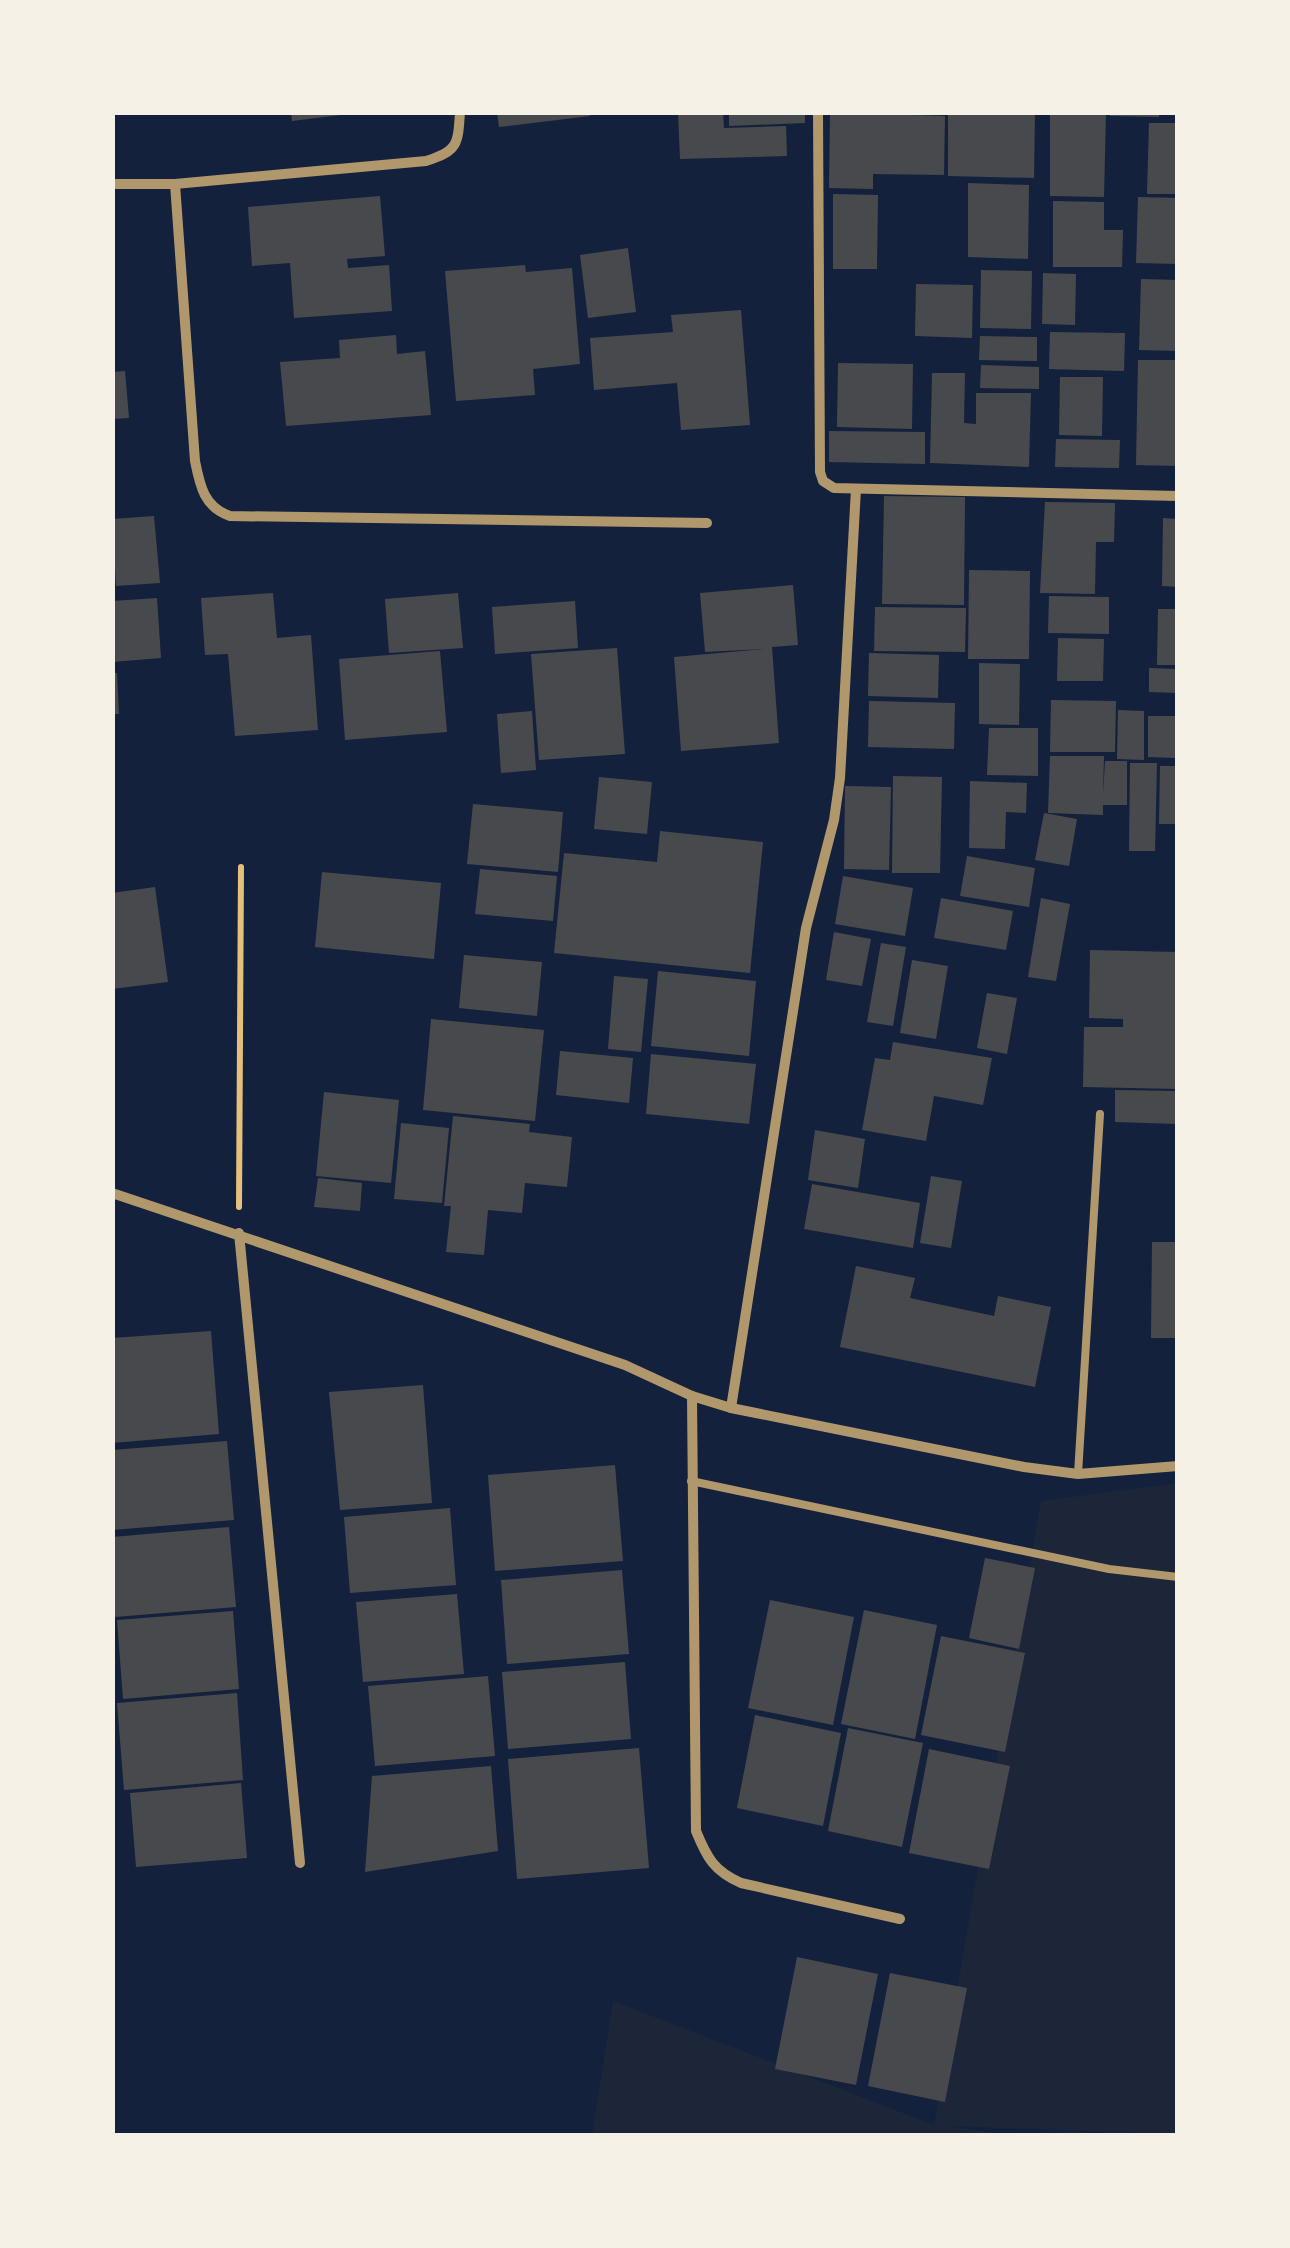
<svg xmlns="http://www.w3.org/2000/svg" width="1290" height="2248" viewBox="0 0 1290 2248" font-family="'IBM Plex Sans',sans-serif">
<rect width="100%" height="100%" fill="#14213d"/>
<polygon fill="#1d2539" points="1177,1483 1177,2134 948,2126 1007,2135 592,2136 613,2001 934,2125 1041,1501"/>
<g fill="#48494c">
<polygon points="291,112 341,112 341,115 292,121"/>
<polygon points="497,112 589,112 590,116 499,127"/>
<polygon points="678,112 723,112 724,128 786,126 787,156 680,159"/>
<polygon points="729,112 805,112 805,123 729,126"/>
<polygon points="830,112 945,116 944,175 873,174 873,189 829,188"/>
<polygon points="948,112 1035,112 1034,178 948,176"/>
<polygon points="1050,112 1106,113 1104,197 1050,196"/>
<polygon points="1110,112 1159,112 1159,117 1110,116"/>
<polygon points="1149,123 1178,123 1178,194 1147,194"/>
<polygon points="968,183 1029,185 1028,259 968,257"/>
<polygon points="833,194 878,195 877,269 833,269"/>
<polygon points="380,196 385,256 347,259 348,268 389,265 392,311 294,318 290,263 252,266 248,207"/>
<polygon points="1138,197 1178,198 1178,264 1136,263"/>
<polygon points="1053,201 1104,202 1104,230 1123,230 1122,267 1053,267"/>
<polygon points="628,248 636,312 588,318 580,255"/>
<polygon points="525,265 526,272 572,268 580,364 533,369 535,395 456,401 445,271"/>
<polygon points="981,270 1032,271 1031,329 980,328"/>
<polygon points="1043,273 1076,274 1075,325 1042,324"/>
<polygon points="1141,279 1178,280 1178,351 1139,350"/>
<polygon points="916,284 973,285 972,338 915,336"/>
<polygon points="741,310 750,425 681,430 677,383 594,390 590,338 673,332 671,315"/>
<polygon points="1050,332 1125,333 1124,371 1049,369"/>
<polygon points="396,335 397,354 425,351 431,415 286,426 280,362 340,358 339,340"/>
<polygon points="980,336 1037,337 1037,361 979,360"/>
<polygon points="1138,360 1178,360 1177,466 1136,465"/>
<polygon points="838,363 913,364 912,429 837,427"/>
<polygon points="981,365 1039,367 1039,389 980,388"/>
<polygon points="125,371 129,418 112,419 112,372"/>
<polygon points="932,373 965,373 964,423 976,424 976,393 1031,393 1029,467 930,463"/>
<polygon points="1060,377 1103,377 1102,436 1059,435"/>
<polygon points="829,431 925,432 925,464 829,462"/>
<polygon points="1056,439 1120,440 1119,468 1055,467"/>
<polygon points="884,496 965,497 964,605 882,604"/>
<polygon points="1045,502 1115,503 1114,542 1096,542 1095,594 1040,593"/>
<polygon points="154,516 160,583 116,586 112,519"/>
<polygon points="1163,518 1178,519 1178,587 1162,586"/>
<polygon points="969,570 1030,571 1029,659 968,659"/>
<polygon points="793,585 798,645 772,647 779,743 681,751 674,657 765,649 705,652 700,593"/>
<polygon points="273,593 277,638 311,635 318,730 235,736 228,654 205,655 201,598"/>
<polygon points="458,593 463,648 389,653 385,599"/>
<polygon points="1049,596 1109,597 1109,634 1048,633"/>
<polygon points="157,598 161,658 112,662 112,601"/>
<polygon points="575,601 578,648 495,654 492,607"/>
<polygon points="875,607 966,608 965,652 874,651"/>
<polygon points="1158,609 1178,609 1178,665 1157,665"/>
<polygon points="1058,638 1104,639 1103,681 1057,681"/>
<polygon points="617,648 625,754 539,760 531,654"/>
<polygon points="440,651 447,732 345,740 339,659"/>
<polygon points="869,653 939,655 938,698 868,696"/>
<polygon points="979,663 1020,664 1019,725 979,724"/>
<polygon points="1149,668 1178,669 1178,693 1149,692"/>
<polygon points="112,673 117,673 119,714 112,714"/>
<polygon points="1051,700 1116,701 1115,752 1050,752"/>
<polygon points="869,701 955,703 954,749 868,747"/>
<polygon points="1118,710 1144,711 1144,760 1117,759"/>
<polygon points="532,711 536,770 501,773 497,714"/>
<polygon points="1148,716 1176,716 1175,758 1148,757"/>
<polygon points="989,728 1038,728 1038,776 987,775"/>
<polygon points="1050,756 1104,756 1103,796 1105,761 1127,761 1127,805 1103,805 1103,815 1048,813"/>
<polygon points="1130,763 1157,763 1155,851 1129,851"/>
<polygon points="1160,766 1178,766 1178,824 1159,824"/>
<polygon points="893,776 942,777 940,873 892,873"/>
<polygon points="599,777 652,782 647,834 594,829"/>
<polygon points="970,781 1027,783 1026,813 1006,812 1005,849 969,848"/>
<polygon points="845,786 891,787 889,870 844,869"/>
<polygon points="473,804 563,812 558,872 467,864"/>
<polygon points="1044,813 1077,819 1069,866 1035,860"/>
<polygon points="660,831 763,842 750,973 554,953 564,853 657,862"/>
<polygon points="967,856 1035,868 1029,907 960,896"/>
<polygon points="480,869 557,876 553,921 475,914"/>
<polygon points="322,872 441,883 434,959 315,947"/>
<polygon points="843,876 913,888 905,936 835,924"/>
<polygon points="155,887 168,982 112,989 112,893"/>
<polygon points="941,898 1013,911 1006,950 934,938"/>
<polygon points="1041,898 1070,904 1056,981 1028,977"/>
<polygon points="834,932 871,939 862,986 826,980"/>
<polygon points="881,943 906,947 893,1026 867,1022"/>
<polygon points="1090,950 1178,952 1178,1089 1083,1087 1084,1027 1123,1027 1123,1019 1089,1018"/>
<polygon points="464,955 542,962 537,1016 459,1008"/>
<polygon points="912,960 948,966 936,1039 900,1033"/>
<polygon points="658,971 756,981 749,1056 651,1046"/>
<polygon points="614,976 648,979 641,1052 608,1049"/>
<polygon points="987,993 1017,998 1007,1054 977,1048"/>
<polygon points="431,1019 544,1030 535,1121 423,1110"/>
<polygon points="893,1042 992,1058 983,1105 934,1096 926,1141 862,1130 875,1058 890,1060"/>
<polygon points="560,1051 633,1058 629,1103 556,1095"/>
<polygon points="651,1054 756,1064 749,1124 646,1114"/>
<polygon points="1115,1090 1178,1091 1178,1124 1115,1122"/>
<polygon points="324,1092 399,1100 391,1183 316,1176"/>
<polygon points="453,1116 530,1124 529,1132 572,1137 567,1187 525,1183 522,1213 488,1210 484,1255 446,1252 451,1206 444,1206"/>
<polygon points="401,1123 449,1128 442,1203 394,1199"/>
<polygon points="815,1130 865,1139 858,1188 808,1180"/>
<polygon points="931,1176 962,1181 951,1248 920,1243"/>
<polygon points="318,1178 362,1183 360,1211 314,1207"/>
<polygon points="812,1184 920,1203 913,1248 804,1229"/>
<polygon points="1152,1242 1178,1242 1178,1338 1151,1338"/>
<polygon points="856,1266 915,1278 910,1298 994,1316 998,1296 1051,1307 1035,1387 840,1347"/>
<polygon points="211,1331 219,1434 112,1443 112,1338"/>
<polygon points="423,1385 432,1503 340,1510 329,1392"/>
<polygon points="227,1441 234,1520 112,1530 112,1450"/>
<polygon points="615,1465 623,1561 495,1571 488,1475"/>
<polygon points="450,1508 456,1585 350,1593 344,1517"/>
<polygon points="229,1527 236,1607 115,1617 112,1537"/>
<polygon points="985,1558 1035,1568 1019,1649 969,1638"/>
<polygon points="622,1570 629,1654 507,1664 501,1580"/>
<polygon points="457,1594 464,1674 363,1682 356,1602"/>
<polygon points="770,1600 854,1617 833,1725 748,1708"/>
<polygon points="864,1610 937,1625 915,1739 841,1724"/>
<polygon points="233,1611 239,1689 123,1699 117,1620"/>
<polygon points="941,1636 1025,1653 1005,1752 921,1735"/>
<polygon points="625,1662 631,1739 508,1749 502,1672"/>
<polygon points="488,1676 495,1756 375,1766 368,1686"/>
<polygon points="237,1693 243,1780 124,1790 117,1703"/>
<polygon points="755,1715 841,1733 823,1826 737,1808"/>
<polygon points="848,1728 923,1743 902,1847 828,1831"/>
<polygon points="639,1748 649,1868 517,1879 508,1759"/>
<polygon points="929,1749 1010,1766 989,1869 909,1853"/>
<polygon points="491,1766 498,1851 365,1872 372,1776"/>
<polygon points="241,1783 247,1858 136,1867 130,1793"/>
<polygon points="797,1957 878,1974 856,2085 775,2069"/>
<polygon points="890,1973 967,1988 945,2102 868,2086"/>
</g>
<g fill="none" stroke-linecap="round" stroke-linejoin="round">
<polyline stroke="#e5c07b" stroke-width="6" points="239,1207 241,867"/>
<g stroke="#b1986c" stroke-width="8">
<polyline points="1078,1474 1100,1114"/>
<polyline points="691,1481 1109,1569 1178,1577"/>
</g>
<g stroke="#b1986c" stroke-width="10">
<polyline points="818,112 820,472 823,481 834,488 1178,496"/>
<path d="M112,184H175L426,161C458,151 458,144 460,112"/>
<path d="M175,184L195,461C200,486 204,507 230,516L707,523"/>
<polyline points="112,1193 625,1365 692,1396 731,1408 1024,1467 1078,1474 1178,1466"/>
<polyline points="239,1233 300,1863"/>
<path d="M692,1396L696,1831C707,1858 714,1871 741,1883L900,1919"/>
<polyline points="731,1408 806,928 834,820 840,778 856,489"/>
</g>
</g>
<rect width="1290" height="2248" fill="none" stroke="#f6f1e7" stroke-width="230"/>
</svg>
